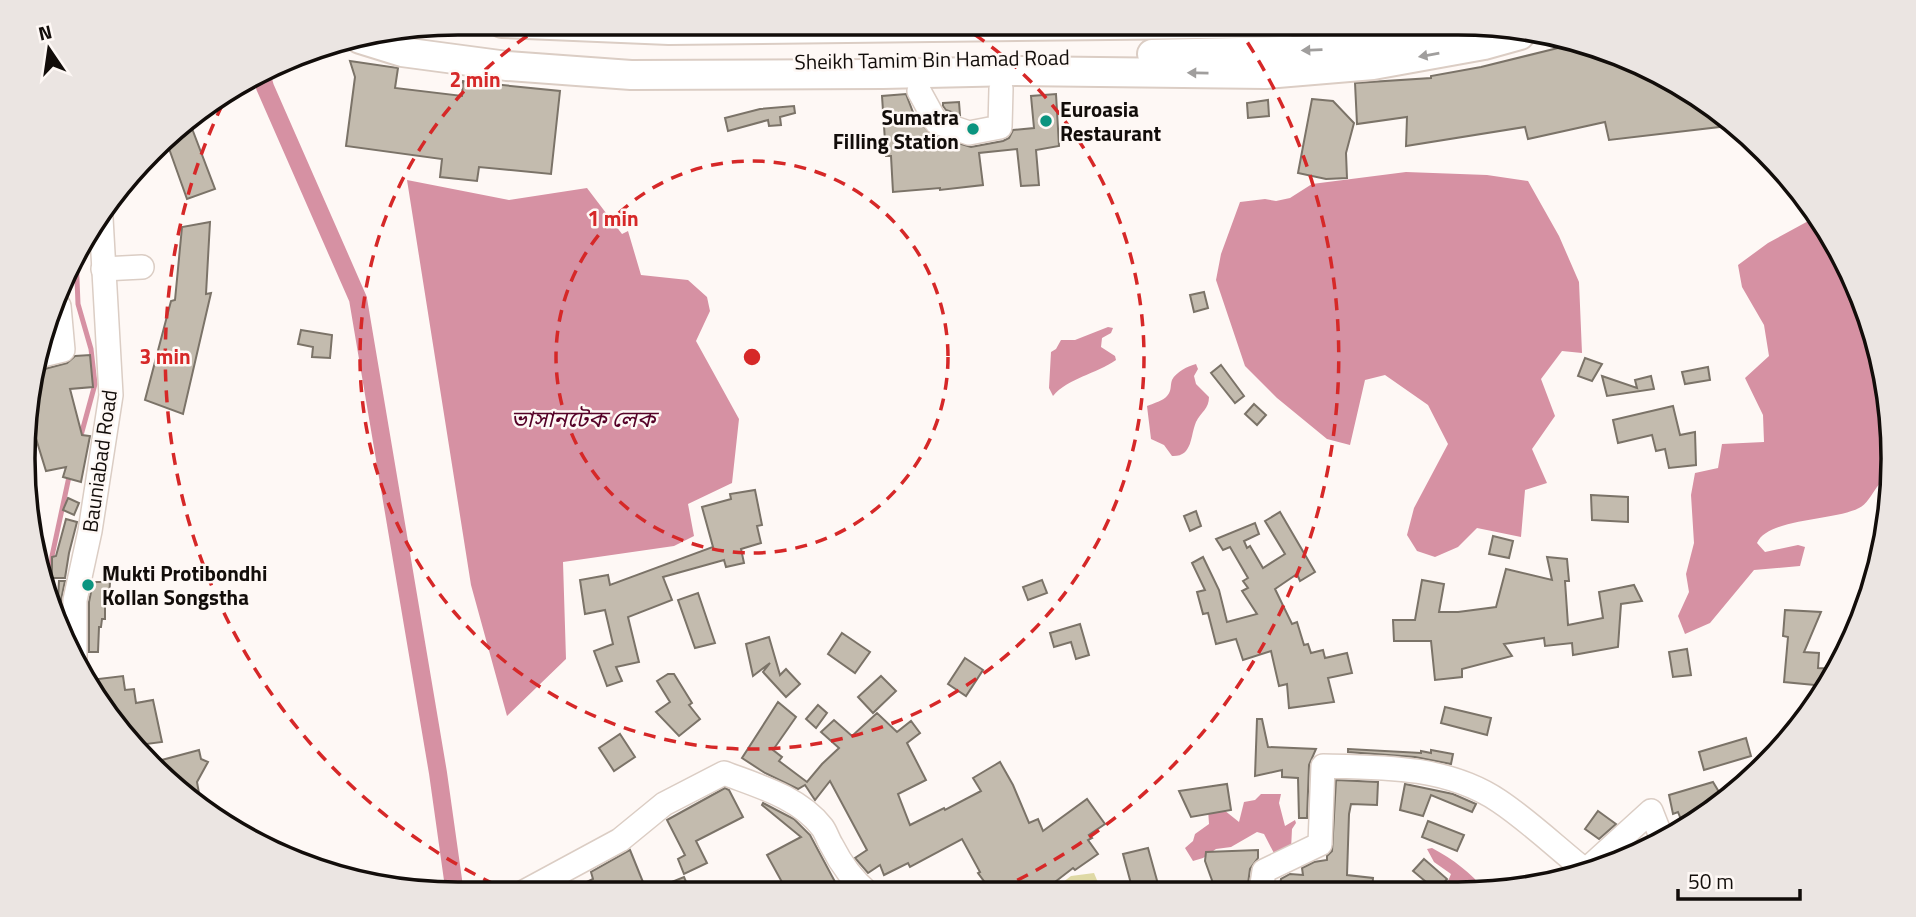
<svg xmlns="http://www.w3.org/2000/svg" width="1916" height="917" viewBox="0 0 1916 917" font-family="'Titillium Web','Noto Sans Bengali',sans-serif">
<rect width="100%" height="100%" fill="#fef8f5"/>
<polygon fill="#dfd9a5" points="1094,873 1102,892 1050,892 1071,876"/>
<g fill="#d691a3">
<polygon points="1406,172 1487,175 1528,181 1559,236 1579,282 1582,353 1562,351 1541,379 1555,416 1532,449 1547,483 1525,490 1521,537 1477,528 1458,547 1435,557 1417,551 1407,535 1414,508 1448,444 1428,405 1385,375 1365,380 1350,445 1327,439 1277,398 1245,366 1216,280 1221,254 1240,202 1265,199 1276,201 1290,198 1312,184"/>
<polygon points="407,180 509,200 587,188 622,234 628,231 641,275 688,280 707,297 710,311 696,341 739,419 732,483 688,504 694,536 674,546 563,562 566,659 507,716 471,585"/>
<path d="M1812,219L1860,292L1893,459C1891,471 1885,478 1877,487C1872,494 1866,505 1859,508C1834,521 1768,518 1757,543L1765,552L1798,545L1805,547L1800,566L1754,570L1710,623L1685,634L1678,616L1689,592L1686,574L1694,543L1691,495L1695,473L1718,468L1722,444L1764,442L1763,415L1745,378L1769,356L1764,325L1742,287L1738,265L1768,243Z"/>
<path d="M1108,327L1113,328L1111,333L1102,338L1101,347L1115,356L1116,360C1096,374 1068,378 1053,396L1049,388L1051,352L1056,349L1061,340H1075Z"/>
<path d="M1196,364L1198,369L1194,376L1196,384L1209,397C1209,409 1201,412 1196,422C1190,436 1193,457 1172,456L1164,445L1151,439L1147,406C1154,403 1163,401 1167,396C1172,391 1170,385 1172,380C1176,372 1188,366 1196,364Z"/>
<polygon points="1261,794 1281,794 1279,803 1285,826 1295,820 1296,823 1292,829 1291,849 1277,859 1264,834 1257,832 1231,847 1216,849 1203,858 1193,861 1185,848 1193,841 1195,834 1209,824 1208,809 1219,806 1239,822 1244,802 1255,800"/>
<path d="M1432,848C1454,860 1470,872 1486,891H1444L1451,874L1434,862L1427,849Z"/>
</g>
<g fill="none" stroke-linecap="round" stroke-linejoin="round">
<g stroke="#d691a3" stroke-width="5">
<polyline points="76,255 78,304 91,349 95,384 80,439"/>
<polyline points="50,593 52,556 70,472"/>
</g>
<polyline stroke="#d691a3" stroke-width="18" points="262,76 265,87 358,299 438,773 455,894"/>
</g>
<g fill="#c3bbae" stroke="#7b7368" stroke-width="2">
<polygon points="1570,45 1625,56 1728,126 1609,140 1605,122 1528,139 1525,127 1406,146 1407,117 1357,124 1355,83 1431,78 1431,76 1481,67"/>
<polygon points="350,61 398,68 395,88 462,96 463,81 560,91 551,174 479,167 477,181 440,177 442,159 346,146 355,77"/>
<polygon points="906,94 916,120 919,120 931,135 971,147 1003,141 1009,138 1013,130 1034,128 1031,96 1056,94 1059,146 1036,150 1039,185 1021,186 1017,149 979,153 983,185 940,190 940,188 893,192 891,156 886,156 882,96"/>
<polygon points="1312,99 1333,101 1354,123 1346,153 1347,178 1326,179 1298,173"/>
<polygon points="1268,100 1269,116 1248,118 1247,103"/>
<polygon points="959,102 960,115 946,110 943,106 943,103"/>
<polygon points="794,106 795,113 780,117 781,125 769,126 768,120 728,131 725,118 760,109"/>
<polygon points="188,118 215,189 187,199 167,143"/>
<polygon points="210,222 206,294 211,293 183,414 145,400 171,301 175,300 182,227"/>
<polygon points="1204,292 1208,308 1194,312 1190,295"/>
<polygon points="301,330 332,335 330,358 312,357 313,347 298,344"/>
<polygon points="90,355 93,387 70,389 82,435 90,436 81,482 63,477 66,467 46,471 30,419 31,373 33,369 41,370 67,363 75,356"/>
<polygon points="1585,358 1602,364 1592,381 1578,376"/>
<polygon points="1221,365 1244,396 1235,403 1211,373"/>
<polygon points="1708,367 1710,380 1685,384 1682,372"/>
<polygon points="1602,376 1637,388 1635,380 1651,376 1654,389 1607,396"/>
<polygon points="1254,404 1266,415 1257,425 1245,414"/>
<polygon points="1673,406 1680,435 1695,432 1696,465 1669,468 1665,449 1656,451 1652,435 1618,443 1613,420"/>
<polygon points="755,490 762,525 757,526 761,543 741,549 744,563 726,567 724,560 663,577 672,600 628,617 639,662 616,667 622,681 607,686 594,651 613,644 605,610 585,614 580,580 608,575 610,585 713,547 702,507 731,499 730,494"/>
<polygon points="1591,495 1628,497 1628,522 1592,520"/>
<polygon points="68,498 79,503 74,515 63,510"/>
<polygon points="1196,511 1201,526 1190,531 1184,516"/>
<polygon points="1280,512 1315,572 1300,581 1297,574 1275,589 1292,624 1297,622 1304,645 1308,644 1311,653 1323,650 1325,658 1347,653 1352,673 1328,678 1334,702 1289,708 1287,684 1279,686 1271,651 1243,660 1236,639 1216,644 1208,613 1203,614 1197,592 1205,590 1192,563 1203,557 1219,590 1227,622 1257,614 1242,591 1248,588 1243,581 1248,578 1230,547 1223,550 1216,539 1255,523 1259,534 1244,541 1247,548 1250,546 1263,568 1285,554 1265,521"/>
<polygon points="66,519 77,522 69,553 65,578 52,578 52,557 56,556"/>
<polygon points="1493,536 1513,541 1509,558 1489,554"/>
<polygon points="1547,557 1567,559 1569,581 1565,581 1568,625 1603,618 1599,592 1634,585 1642,601 1621,604 1618,647 1573,655 1572,643 1545,646 1544,638 1504,644 1512,656 1462,669 1462,677 1435,680 1431,641 1394,641 1393,620 1415,620 1422,580 1444,584 1439,612 1458,612 1496,607 1506,569 1552,580"/>
<polygon points="1042,580 1047,593 1028,600 1023,587"/>
<polygon points="59,581 65,581 61,600 61,629 57,617"/>
<polygon points="93,582 110,582 109,599 105,599 105,619 102,619 101,627 99,627 98,652 89,652 89,602"/>
<polygon points="698,593 715,643 695,648 678,600"/>
<polygon points="1785,610 1821,612 1804,652 1819,653 1818,668 1835,669 1825,686 1784,682 1788,637 1783,636"/>
<polygon points="1080,624 1089,655 1076,659 1071,642 1054,647 1050,633"/>
<polygon points="842,633 870,652 855,673 828,654"/>
<polygon points="769,637 780,675 786,669 800,684 786,697 763,672 770,663 753,676 746,644"/>
<polygon points="1687,649 1691,675 1673,677 1669,652"/>
<polygon points="965,658 983,670 966,696 948,684"/>
<polygon points="668,674 674,674 692,703 689,705 700,719 679,736 656,712 670,702 657,681"/>
<polygon points="123,676 125,690 134,689 136,703 153,700 162,742 139,745 90,680"/>
<polygon points="881,676 896,691 873,713 858,697"/>
<polygon points="778,702 796,717 773,750 782,757 779,761 807,782 822,764 839,748 821,732 834,720 852,736 877,713 897,732 911,721 920,733 907,743 926,780 898,794 910,825 944,808 945,810 981,791 973,778 1000,762 1013,785 1029,823 1038,819 1043,831 1087,799 1105,824 1089,835 1092,838 1088,840 1098,854 1075,870 1073,868 1042,892 992,892 978,873 980,872 962,839 910,867 908,863 884,875 880,865 868,873 855,858 867,850 830,781 815,800 805,785 798,789 765,773 742,758"/>
<polygon points="818,705 827,713 816,728 806,719"/>
<polygon points="1445,707 1491,718 1487,735 1441,723"/>
<polygon points="1257,719 1262,719 1268,747 1316,749 1309,765 1307,818 1299,818 1298,778 1282,777 1282,770 1255,776"/>
<polygon points="620,734 635,757 614,771 599,748"/>
<polygon points="1746,738 1751,756 1704,770 1699,752"/>
<polygon points="1348,749 1421,753 1421,751 1431,753 1431,750 1453,754 1451,764 1415,757 1348,752"/>
<polygon points="199,750 201,759 208,762 197,782 201,805 171,786 164,777 158,761"/>
<polygon points="1336,780 1378,782 1377,805 1351,804 1349,814 1347,875 1373,878 1372,891 1324,891 1323,888 1279,891 1281,879 1290,874 1303,875 1302,868 1314,862 1327,860 1327,856 1332,851"/>
<polygon points="1713,782 1725,802 1684,827 1678,812 1673,814 1669,795"/>
<polygon points="1227,784 1231,810 1191,817 1179,791"/>
<polygon points="1405,784 1453,794 1476,804 1472,812 1431,795 1423,816 1400,810"/>
<polygon points="725,788 729,790 743,817 696,841 707,863 684,874 678,859 685,855 667,820"/>
<polygon points="763,803 794,819 810,835 841,893 788,893 767,855 801,837 762,805"/>
<polygon points="1598,811 1616,824 1599,839 1585,829"/>
<polygon points="1428,821 1464,835 1457,851 1422,837"/>
<polygon points="1148,848 1158,884 1133,891 1123,854"/>
<polygon points="630,850 647,892 684,877 691,893 562,894 593,879 591,872"/>
<polygon points="1258,850 1258,858 1250,869 1247,891 1229,891 1227,882 1213,883 1205,861 1206,852"/>
<polygon points="1424,859 1447,879 1437,891 1413,871"/>
</g>
<g fill="none" stroke-linecap="round" stroke-linejoin="round">
<defs>
<g id="minor">
<polyline points="919,91 936,122 969,133 1000,127 1001,89"/>
<polyline points="103,269 142,267"/>
<polyline points="38,356 63,350 59,306 57,306"/>
<polyline points="75,660 75,600 90,531 111,395 101,218"/>
<polyline points="1585,871 1651,811 1662,839"/>
<path d="M1261,891L1264,871L1320,844L1323,766C1382,767 1447,766 1499,801C1529,821 1557,848 1586,871"/>
<path d="M520,894L620,840L664,804L724,773C758,786 799,797 822,827C826,832 828,840 832,846C841,864 853,880 868,893"/>
</g>
<g id="major">
<polyline points="502,23 669,30 1287,23"/>
<polyline points="360,39 402,52 507,66 631,75 883,74 1016,71 1266,74 1373,65 1484,45 1520,35"/>
<polyline points="1152,54 1320,50 1381,43 1477,27"/>
</g>
</defs>
<use href="#minor" stroke="#dbcdc4" stroke-width="26"/>
<use href="#major" stroke="#dbcdc4" stroke-width="32"/>
<use href="#minor" stroke="#fff" stroke-width="23"/>
<use href="#major" stroke="#fff" stroke-width="28"/>
</g>
<defs><path id="oneway-solid" d="M-6-.8H1V-3.2L6.5 0L1 3.2V.8H-6Z" transform="scale(1.75)"/></defs>
<g fill="#a09e9d">
<use href="#oneway-solid" transform="translate(1312 50) rotate(178)"/>
<use href="#oneway-solid" transform="translate(1429 55) rotate(170)"/>
<use href="#oneway-solid" transform="translate(1198 73) rotate(-179)"/>
</g>
<g fill="none" stroke="#d62828" stroke-width="3.5" stroke-dasharray="12 9">
<circle cx="752" cy="357" r="196"/>
<path d="M957 23A392 392 0 1 1 547 23"/>
<path d="M513 893A587 587 0 0 1 227 95M1236 25A587 587 0 0 1 995 891"/>
</g>
<g fill="#0b947f" stroke="#fef8f5" stroke-width="2.5">
<circle cx="1046" cy="121" r="7"/>
<circle cx="973" cy="129" r="7"/>
<circle cx="88" cy="585" r="7"/>
</g>
<g text-anchor="middle" dominant-baseline="central" stroke-width="5" stroke-linejoin="round" paint-order="stroke">
<g font-size="21" fill="#120d0a" stroke="#fef8f5">
<text transform="translate(932 59) rotate(-1)">Sheikh Tamim Bin Hamad Road</text>
<text transform="translate(99 461) rotate(-82)">Bauniabad Road</text>
</g>
<g font-size="21" font-weight="bold" fill="#120d0a" stroke="#fef8f5" text-anchor="start">
<text x="1060" y="109">Euroasia<tspan x="1060" dy="24">Restaurant</tspan></text>
<text x="959" y="117" text-anchor="end">Sumatra<tspan x="959" dy="24">Filling Station</tspan></text>
<text x="102" y="573">Mukti Protibondhi<tspan x="102" dy="24">Kollan Songstha</tspan></text>
</g>
<g font-size="23" font-style="italic" fill="#550127" stroke="#fef8f5">
<text x="583" y="418">ভাসানটেক লেক</text>
</g>
</g>
<path d="M0 0H1916V917H0ZM458 35H1458A423 423 0 0 1 1881 458V459A423 423 0 0 1 1458 882H458A423 423 0 0 1 35 459V458A423 423 0 0 1 458 35Z" fill="#ebe5e2" fill-rule="evenodd"/>
<path fill="none" stroke="#120d0a" stroke-width="3.5" d="M458 35H1458A423 423 0 0 1 1881 458V459A423 423 0 0 1 1458 882H458A423 423 0 0 1 35 459V458A423 423 0 0 1 458 35Z"/>
<circle cx="752" cy="357" r="10" fill="#d62828" stroke="#fef8f5" stroke-width="3.5"/>
<g font-size="21" text-anchor="middle" font-weight="bold" fill="#d62828" stroke="#fef8f5" stroke-width="5" stroke-linejoin="round" paint-order="stroke">
<text x="475" y="87">2 min</text>
<text x="613" y="226">1 min</text>
<text x="165" y="364">3 min</text>
</g>
<g transform="translate(49 49) rotate(347)" stroke="#fef8f5" stroke-width="5" paint-order="stroke">
<path d="M0-5L12 26L0 18L-12 26Z" fill="#120d0a"/>
<text y="-10" font-size="19" font-weight="bold" text-anchor="middle" fill="#120d0a">N</text>
</g>
<path d="M1678 889v10h122v-10" fill="none" stroke="#120d0a" stroke-width="3.5"/>
<text x="1688" y="889" font-size="21" fill="#120d0a" stroke="#fef8f5" stroke-width="5" paint-order="stroke">50 m</text>
</svg>
